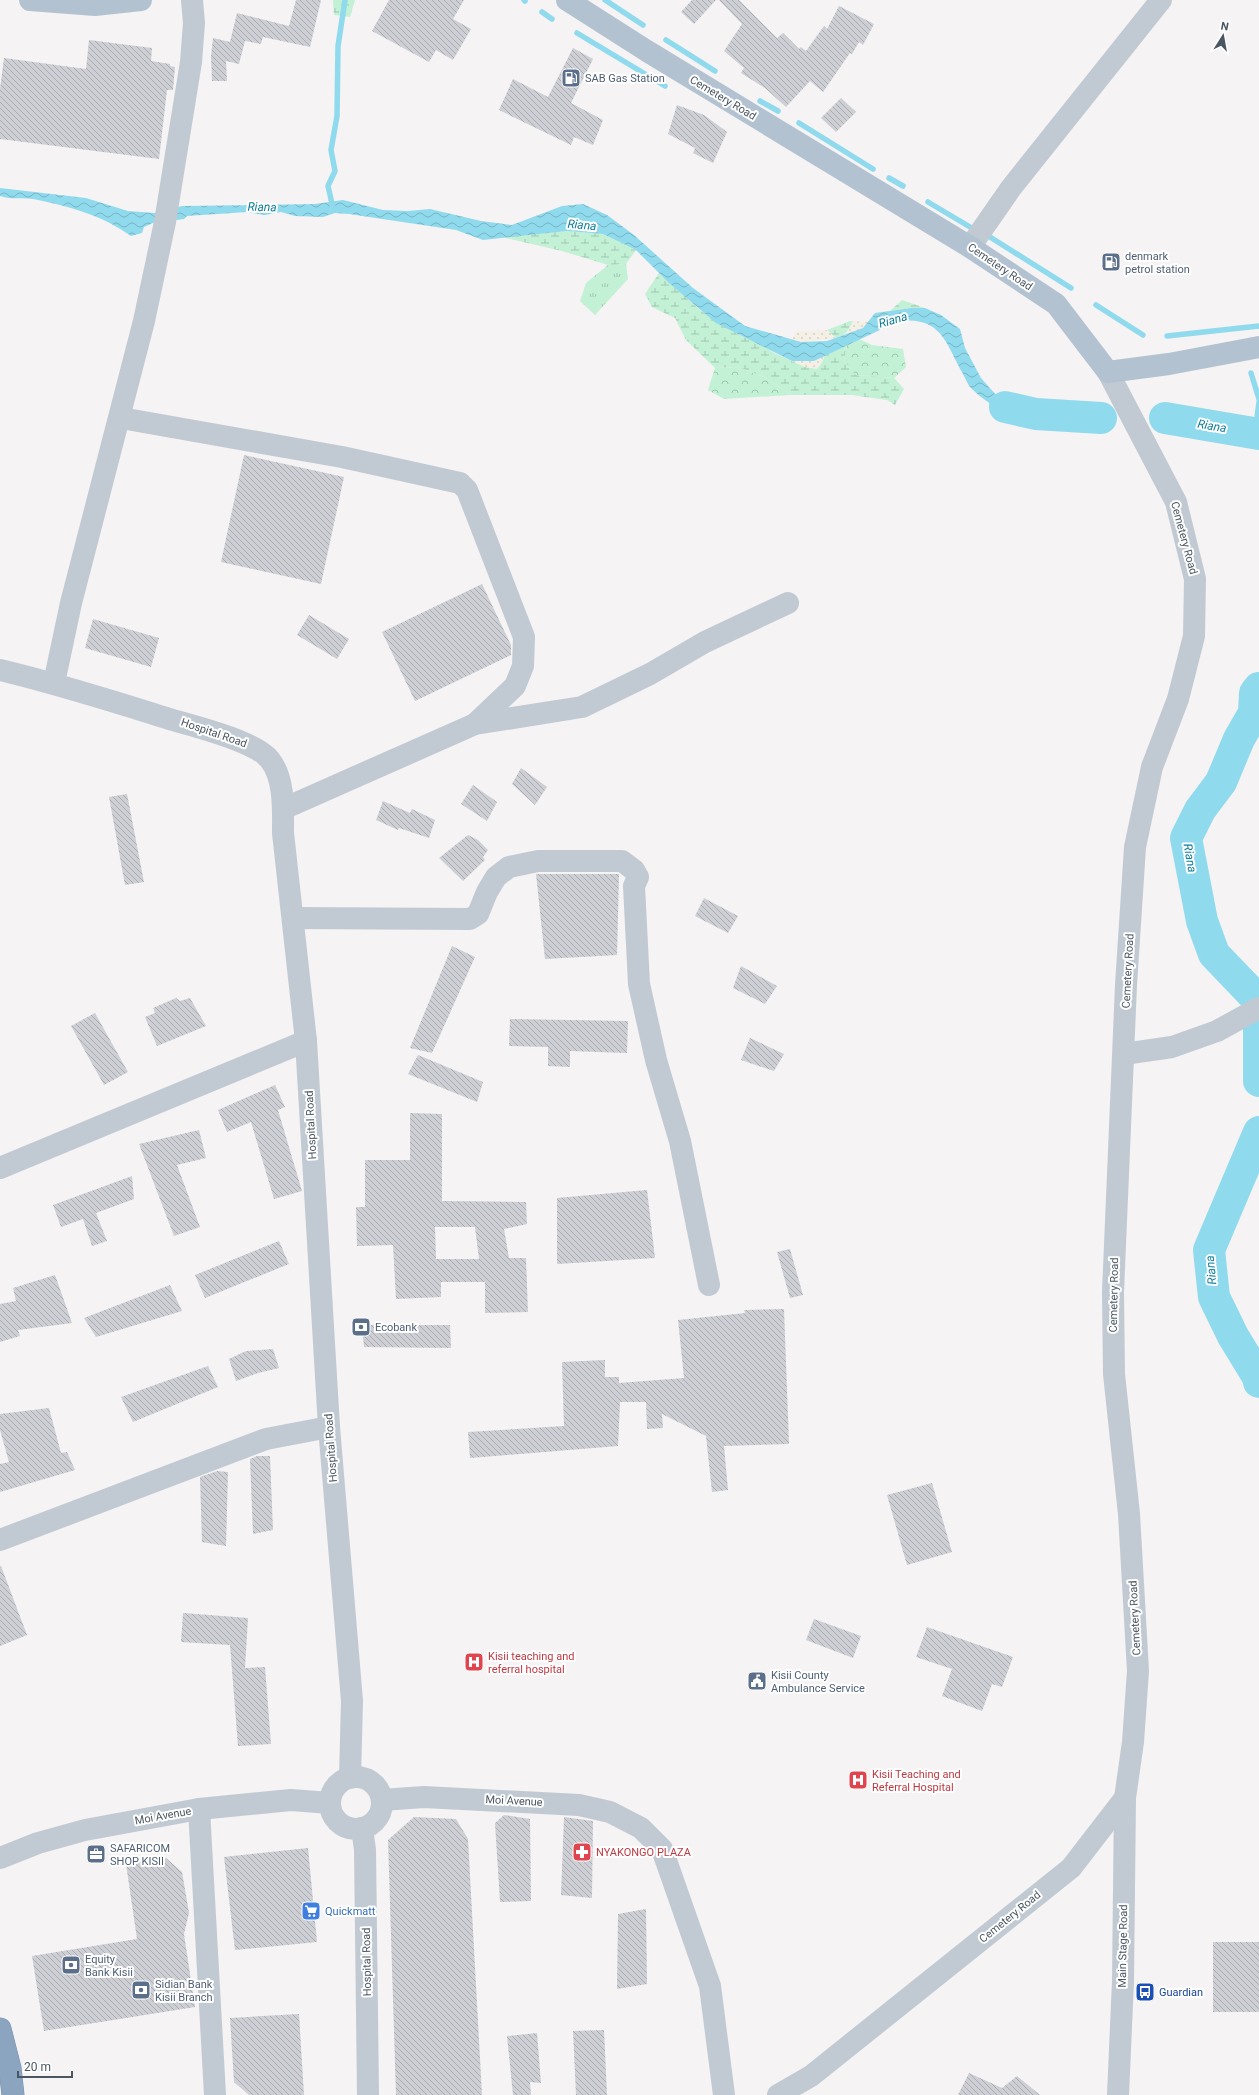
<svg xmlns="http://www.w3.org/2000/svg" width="1259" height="2095" viewBox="0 0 1259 2095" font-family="Roboto,sans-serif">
<defs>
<pattern id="grass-tufts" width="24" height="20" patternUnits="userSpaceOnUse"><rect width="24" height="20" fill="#c3f1d5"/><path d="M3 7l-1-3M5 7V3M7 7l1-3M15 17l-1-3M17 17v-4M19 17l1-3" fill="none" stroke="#a0c6b0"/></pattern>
<pattern id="forest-crowns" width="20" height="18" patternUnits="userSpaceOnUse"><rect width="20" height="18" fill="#c3f1d5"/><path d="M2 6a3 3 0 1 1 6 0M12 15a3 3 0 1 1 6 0" fill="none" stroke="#a0c6b0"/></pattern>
<pattern id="wetland-marsh" width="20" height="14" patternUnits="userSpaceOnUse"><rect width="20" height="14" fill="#c3f1d5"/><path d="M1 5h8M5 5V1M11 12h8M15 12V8" fill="none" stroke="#a0c6b0"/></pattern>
<pattern id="sand-dots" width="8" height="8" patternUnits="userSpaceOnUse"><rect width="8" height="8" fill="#f5f0e5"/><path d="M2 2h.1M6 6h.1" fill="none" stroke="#d4d0c7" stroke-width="1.8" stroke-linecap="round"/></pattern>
<pattern id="water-waves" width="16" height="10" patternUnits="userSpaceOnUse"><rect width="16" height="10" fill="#90daee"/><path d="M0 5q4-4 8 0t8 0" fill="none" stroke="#78b4c4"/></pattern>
<pattern id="building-back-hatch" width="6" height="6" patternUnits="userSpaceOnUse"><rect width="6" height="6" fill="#cdcfd5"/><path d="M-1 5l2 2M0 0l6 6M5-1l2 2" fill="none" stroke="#a8abb0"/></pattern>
</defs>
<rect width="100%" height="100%" fill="#f5f3f3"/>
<polygon fill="url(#grass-tufts)" points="626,264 628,279 595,315 580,301 586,283 608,265"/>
<g fill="url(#forest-crowns)">
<polygon points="859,339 872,345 903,349 906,367 894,378 855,375 844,360 847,345"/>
<polygon points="739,367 766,378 791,395 724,399 708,390 715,368"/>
</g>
<g fill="url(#wetland-marsh)">
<polygon points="333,0 355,0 350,17 334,15"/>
<polygon points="567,231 603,234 636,250 626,264 608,265 562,251 501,237"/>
<polygon points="659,273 700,310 741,336 759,343 774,353 805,367 821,364 825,355 847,345 844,360 855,375 894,378 904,389 895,405 887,400 852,395 791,395 766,378 739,367 715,368 686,340 675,318 652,307 645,294"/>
<polygon points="902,300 925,308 911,308 890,311"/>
<path d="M850,321H853C848,331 846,335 836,338L827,330Z"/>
</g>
<g fill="url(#sand-dots)">
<polygon points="853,321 869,322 863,328 846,335"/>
<polygon points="827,330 836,338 801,342 792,340 796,332"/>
<polygon points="825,355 821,364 817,369 805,367 792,361 814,361"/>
</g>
<path fill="url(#water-waves)" d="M0,188L86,198L128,211L155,213L182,206L315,204L343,200L383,210L408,211L430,209L481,221L512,225L562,206L583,204L607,215L634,235L693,288L745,326L801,342L827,341L863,328L875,313L911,308H925L941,315L960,329L965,348L981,378L997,396L1049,403L1047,425C1018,419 994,410 973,390C968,386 966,379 963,374C946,344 942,316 899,321L814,361H792L716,323L669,283L636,250L603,234L567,231L483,240L456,230L349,214L335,213L323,217L295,216L281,212L265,215L247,212L187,216L184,219L153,223L144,227L142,233L131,236C102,215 68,206 33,199C22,197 12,200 0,196Z"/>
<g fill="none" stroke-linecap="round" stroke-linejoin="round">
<g stroke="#90daee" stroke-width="5.5">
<polyline points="524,0 525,1"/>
<polyline points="605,0 643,25"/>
<polyline points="542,12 552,19"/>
<polyline points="577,33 665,86"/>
<polyline points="666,40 715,71"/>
<polyline points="760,101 778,111"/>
<polyline points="799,123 873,169"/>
<polyline points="889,178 903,186"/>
<polyline points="928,202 970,227"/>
<polyline points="333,208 328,186 335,171 331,150 337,116 338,46 345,0"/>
<polyline points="990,237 1071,288"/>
<polyline points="1096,305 1143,335"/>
<polyline points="1167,336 1259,326"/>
<polyline points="1251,373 1259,399"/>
<polyline points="1255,433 1259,402"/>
</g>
<g stroke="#90daee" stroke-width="32">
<polyline points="1005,407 1036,414 1101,418"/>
<polyline points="1165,418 1259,434"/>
<polyline points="1259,688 1255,693 1254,713 1239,739 1221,782 1200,810 1186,838 1202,921 1214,954 1259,1001"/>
<polyline points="1259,1021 1259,1081"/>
<polyline points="1259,1132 1209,1250 1214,1297 1233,1336 1258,1377 1259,1382"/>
</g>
</g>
<g fill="url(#building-back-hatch)" fill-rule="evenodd">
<polygon points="296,0 321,0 310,47 263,37 261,44 245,41 239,64 226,61 227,81 212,81 211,56 213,38 230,42 237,13 289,26"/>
<polygon points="389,0 464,0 453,19 471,29 453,60 436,50 429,62 372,31"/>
<polygon points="692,0 716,0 694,24 681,12"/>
<polygon points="719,0 739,0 777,38 783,33 799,49 801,47 806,51 824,26 827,29 839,6 874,24 863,45 859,42 852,54 850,53 823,92 810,81 786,107 765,88 741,73 744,68 724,51 742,24"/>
<polygon points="89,40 152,48 151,61 170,64 170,66 175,67 173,90 167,90 159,159 0,139 0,89 4,58 86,69"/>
<polygon points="573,48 593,59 571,103 603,120 593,145 574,137 571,145 499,110 513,79 548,97"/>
<polygon points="841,98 856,112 836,132 821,118"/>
<polygon points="677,105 704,115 727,132 713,163 693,153 695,148 668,134"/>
<polygon points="244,455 344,477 321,584 221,562"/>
<polygon points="482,584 511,645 511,655 415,701 382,632"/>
<polygon points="309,615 349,639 337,659 297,635"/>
<polygon points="93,619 159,638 151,667 85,648"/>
<polygon points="521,768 547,787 535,805 512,784"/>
<polygon points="473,785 497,802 487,821 461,804"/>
<polygon points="127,794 144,882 125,885 109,797"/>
<polygon points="383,801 410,813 412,809 435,820 429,838 399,828 398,830 376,820"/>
<polygon points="468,835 478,840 488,850 483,857 485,860 463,881 439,858"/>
<polygon points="536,874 619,874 617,955 545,959"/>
<polygon points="704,898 738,916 728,933 695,916"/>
<polygon points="452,946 475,957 432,1053 410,1048"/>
<polygon points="741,966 777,986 765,1004 733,988"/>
<polygon points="176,998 180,1001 190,998 206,1026 157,1046 145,1017 155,1013 153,1008"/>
<polygon points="95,1013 128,1072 104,1085 71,1026"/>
<polygon points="510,1019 628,1021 627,1053 570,1051 570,1067 548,1066 548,1047 509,1046"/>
<polygon points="750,1038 784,1054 774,1071 741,1060"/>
<polygon points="418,1055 483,1082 477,1102 408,1074"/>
<polygon points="275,1085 285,1107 278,1110 302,1191 274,1199 251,1122 227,1132 218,1110"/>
<path d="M410,1113L442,1114V1201L526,1202L527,1224L504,1229L509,1258H526L528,1312L485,1313V1282H441V1297L396,1299L393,1245L357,1246L356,1207H365V1160H410ZM435,1227H475L479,1259H436Z"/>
<polygon points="199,1130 206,1158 177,1165 200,1227 174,1236 139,1144"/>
<polygon points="132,1176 134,1199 96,1213 107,1241 92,1246 83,1219 61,1227 53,1205"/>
<polygon points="647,1190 655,1258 557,1264 557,1198"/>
<polygon points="279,1241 289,1264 205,1298 195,1275"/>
<polygon points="790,1249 803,1295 790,1298 777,1252"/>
<polygon points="55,1275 72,1323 18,1330 20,1336 0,1342 0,1304 16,1301 13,1288"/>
<polygon points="170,1285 182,1311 96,1337 84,1318"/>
<polygon points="784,1309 789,1444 724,1446 728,1490 712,1492 706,1436 662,1414 663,1428 647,1429 646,1402 620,1402 618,1446 470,1458 468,1432 564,1426 562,1362 605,1360 605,1377 619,1377 619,1383 684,1378 678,1320 745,1313 744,1310"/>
<polygon points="362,1325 450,1325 451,1348 364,1347"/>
<polygon points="273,1349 279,1368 258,1373 236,1381 229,1359 246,1351"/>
<polygon points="208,1366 218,1387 133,1422 121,1397"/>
<polygon points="49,1408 61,1453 67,1452 75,1470 0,1492 0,1464 9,1462 0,1430 0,1414"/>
<polygon points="257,1456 270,1456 273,1530 253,1534 250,1459"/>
<polygon points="217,1471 228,1472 226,1546 202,1542 200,1477"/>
<polygon points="932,1483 952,1552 907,1565 887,1495"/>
<polygon points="1,1566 27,1635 0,1646 0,1567"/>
<polygon points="183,1613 248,1618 245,1668 265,1667 271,1744 238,1746 230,1645 181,1642"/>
<polygon points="814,1619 861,1636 853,1658 806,1640"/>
<polygon points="927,1627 1013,1657 1002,1687 992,1684 982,1711 942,1696 952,1669 916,1657"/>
<polygon points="504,1815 530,1819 531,1901 500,1902 495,1823"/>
<polygon points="414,1817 456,1819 468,1839 482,2095 396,2095 388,1840"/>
<polygon points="564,1817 593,1821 592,1898 561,1895"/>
<polygon points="308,1848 317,1942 235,1950 224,1857"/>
<polygon points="166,1858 182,1872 189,1913 184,1934 195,2007 44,2031 32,1956 137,1939 126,1864"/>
<polygon points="646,1909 647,1984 617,1989 618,1914"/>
<rect x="1213" y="1942" width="46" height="70"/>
<polygon points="299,2014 304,2095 249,2095 234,2082 230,2018"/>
<polygon points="604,2030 607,2095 576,2095 573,2031"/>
<polygon points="537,2033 541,2083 530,2082 531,2095 513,2095 507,2036"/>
<polygon points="969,2073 1002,2088 1017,2076 1040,2095 958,2095"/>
</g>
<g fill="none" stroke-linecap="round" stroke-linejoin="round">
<defs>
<polyline id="highway" points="0,2029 10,2068 13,2095"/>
</defs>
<use href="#highway" stroke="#7690ad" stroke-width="23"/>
<g stroke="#c1cad2" stroke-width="22">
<polyline points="970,247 1011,188 1161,0"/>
<polyline points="1108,372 1176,502 1195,579 1194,636 1178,699 1152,767 1135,847 1126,985 1113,1292 1114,1374 1129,1514 1138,1671 1133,1742 1125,1798 1123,1981 1118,2095"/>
<polyline points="121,418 342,457 460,483 467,490 524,637 523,666 515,686 475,724"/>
<path d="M0,670C59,684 115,702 173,720C195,726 257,742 270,760C285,779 283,811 283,833L306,1041L329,1427L352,1701L350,1778"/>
<polyline points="54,683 71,603 144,321 165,222 191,62 194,23 192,0"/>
<polyline points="283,809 475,724 582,707 650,674 705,642 788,603"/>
<polyline points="294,918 470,919 478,914 487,892 496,877 509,867 538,861 622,861 634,870 638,877 634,886 639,984 656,1060 680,1141 709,1285"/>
<polyline points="1124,1054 1172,1047 1217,1031 1259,1008"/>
<polyline points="0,1168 306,1041"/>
<polyline points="0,1540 266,1439 329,1427"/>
<circle cx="356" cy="1803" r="26"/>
<polyline points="382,1800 424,1797 579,1805 610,1812 641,1828 662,1849 710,1986 724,2095"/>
<polyline points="199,1809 215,2095"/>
<polyline points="362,1828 365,1850 368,2095"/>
<polyline points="0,1858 38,1843 85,1830 199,1809 291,1800 330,1803"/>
<polyline points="778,2095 811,2076 1071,1868 1125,1798"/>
</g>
<g stroke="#b3c2d1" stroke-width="22">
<polyline points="30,0 95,5 141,0"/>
<polyline points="567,0 647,51 970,247 1056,304 1108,372 1169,364 1259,347"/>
</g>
<use href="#highway" stroke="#8ba5c1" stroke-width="22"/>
</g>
<defs>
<symbol id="fuel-square" viewBox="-11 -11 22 22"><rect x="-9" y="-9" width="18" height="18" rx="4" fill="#5c6f8a" stroke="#fff"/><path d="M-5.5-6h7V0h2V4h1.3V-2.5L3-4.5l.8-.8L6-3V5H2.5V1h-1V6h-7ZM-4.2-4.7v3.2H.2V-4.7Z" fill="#fff"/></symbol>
<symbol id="bank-square" viewBox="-11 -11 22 22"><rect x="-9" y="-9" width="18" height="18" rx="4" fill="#5c6f8a" stroke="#fff"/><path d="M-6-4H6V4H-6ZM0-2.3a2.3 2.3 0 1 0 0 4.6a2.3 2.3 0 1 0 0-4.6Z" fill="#fff"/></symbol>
<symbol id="hospital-square" viewBox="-11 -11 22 22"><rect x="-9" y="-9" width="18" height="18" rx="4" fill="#e0444e" stroke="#fff"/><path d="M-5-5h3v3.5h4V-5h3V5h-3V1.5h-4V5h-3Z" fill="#fff"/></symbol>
<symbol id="civic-square" viewBox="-11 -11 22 22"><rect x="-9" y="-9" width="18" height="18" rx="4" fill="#5c6f8a" stroke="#fff"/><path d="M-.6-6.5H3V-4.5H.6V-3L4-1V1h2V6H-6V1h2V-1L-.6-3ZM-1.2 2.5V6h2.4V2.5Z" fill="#fff"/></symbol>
<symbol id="pharmacy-square" viewBox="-11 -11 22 22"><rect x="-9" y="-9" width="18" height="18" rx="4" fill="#e0444e" stroke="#fff"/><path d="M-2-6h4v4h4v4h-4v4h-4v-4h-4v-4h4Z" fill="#fff"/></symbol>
<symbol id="office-square" viewBox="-11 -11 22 22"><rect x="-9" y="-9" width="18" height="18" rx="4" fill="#5c6f8a" stroke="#fff"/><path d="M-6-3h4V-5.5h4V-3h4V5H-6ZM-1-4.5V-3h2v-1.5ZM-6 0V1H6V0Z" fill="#fff"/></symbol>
<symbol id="supermarket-square" viewBox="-11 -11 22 22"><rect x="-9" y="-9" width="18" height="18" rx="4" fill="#3f7fe0" stroke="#fff"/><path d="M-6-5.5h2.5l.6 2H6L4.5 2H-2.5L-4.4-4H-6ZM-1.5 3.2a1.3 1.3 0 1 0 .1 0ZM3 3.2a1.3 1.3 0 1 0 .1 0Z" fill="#fff"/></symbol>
<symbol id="bus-square" viewBox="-11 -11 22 22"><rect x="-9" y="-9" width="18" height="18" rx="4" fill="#1a4fb4" stroke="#fff"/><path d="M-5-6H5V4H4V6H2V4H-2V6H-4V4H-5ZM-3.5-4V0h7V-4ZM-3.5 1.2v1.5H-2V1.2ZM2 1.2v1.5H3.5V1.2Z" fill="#fff"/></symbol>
</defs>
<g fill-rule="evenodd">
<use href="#fuel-square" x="560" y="67" width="22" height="22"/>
<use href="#fuel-square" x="1100" y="251" width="22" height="22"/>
<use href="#bank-square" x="350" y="1316" width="22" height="22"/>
<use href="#hospital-square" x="463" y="1651" width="22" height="22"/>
<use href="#civic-square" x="746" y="1670" width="22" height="22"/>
<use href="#hospital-square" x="847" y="1769" width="22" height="22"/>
<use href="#pharmacy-square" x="571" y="1841" width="22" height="22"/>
<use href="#office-square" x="85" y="1843" width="22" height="22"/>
<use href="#supermarket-square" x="300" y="1900" width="22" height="22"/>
<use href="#bank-square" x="60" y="1954" width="22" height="22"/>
<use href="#bank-square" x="130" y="1979" width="22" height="22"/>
<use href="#bus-square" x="1134" y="1981" width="22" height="22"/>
</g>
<g text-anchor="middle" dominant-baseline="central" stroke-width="4" stroke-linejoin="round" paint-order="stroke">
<g font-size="11" fill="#4e5e75" stroke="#fff" text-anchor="start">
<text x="585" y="78">SAB Gas Station</text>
<text x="1125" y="256">denmark<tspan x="1125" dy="13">petrol station</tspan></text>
<text x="375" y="1327">Ecobank</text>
<text x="771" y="1675">Kisii County<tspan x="771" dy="13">Ambulance Service</tspan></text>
<text x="110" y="1848">SAFARICOM<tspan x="110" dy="13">SHOP KISII</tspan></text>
<text x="85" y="1959">Equity<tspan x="85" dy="13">Bank Kisii</tspan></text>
<text x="155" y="1984">Sidian Bank<tspan x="155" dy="13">Kisii Branch</tspan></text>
</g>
<g font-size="11" fill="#4a5661" stroke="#fff">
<text transform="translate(723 98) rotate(31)">Cemetery Road</text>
<text transform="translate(1000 267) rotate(34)">Cemetery Road</text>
<text transform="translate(1184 538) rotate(75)">Cemetery Road</text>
<text transform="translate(214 733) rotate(19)">Hospital Road</text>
<text transform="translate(1128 971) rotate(-87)">Cemetery Road</text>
<text transform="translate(311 1125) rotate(-93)">Hospital Road</text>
<text transform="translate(1114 1295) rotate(-89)">Cemetery Road</text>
<text transform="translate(331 1448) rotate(-94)">Hospital Road</text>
<text transform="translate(1135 1618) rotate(-93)">Cemetery Road</text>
<text transform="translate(514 1801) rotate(3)">Moi Avenue</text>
<text transform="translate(163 1816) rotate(-10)">Moi Avenue</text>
<text transform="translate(1010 1917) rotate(-39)">Cemetery Road</text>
<text transform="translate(1123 1946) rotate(-89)">Main Stage Road</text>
<text transform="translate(367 1962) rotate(-91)">Hospital Road</text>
</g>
<g font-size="11" fill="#be3a42" stroke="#fff" text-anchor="start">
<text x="488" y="1656">Kisii teaching and<tspan x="488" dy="13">referral hospital</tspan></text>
<text x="872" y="1774">Kisii Teaching and<tspan x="872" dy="13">Referral Hospital</tspan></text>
<text x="596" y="1852">NYAKONGO PLAZA</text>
</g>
<g font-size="11" fill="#366cbe" stroke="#fff" text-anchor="start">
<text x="325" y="1911">Quickmatt</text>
</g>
<g font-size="11" fill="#164399" stroke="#fff" text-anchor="start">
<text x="1159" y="1992">Guardian</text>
</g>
<g font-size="12" font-style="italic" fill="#0c7c9b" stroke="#fff">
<text transform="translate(262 207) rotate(1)">Riana</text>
<text transform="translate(582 225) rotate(5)">Riana</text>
<text transform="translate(893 320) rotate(-16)">Riana</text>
<text transform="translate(1212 426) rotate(10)">Riana</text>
<text transform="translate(1190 858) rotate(80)">Riana</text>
<text transform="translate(1211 1270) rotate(-95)">Riana</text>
</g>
</g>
<g transform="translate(1223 36) rotate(11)" stroke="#ffffff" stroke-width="3" paint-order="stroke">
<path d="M0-3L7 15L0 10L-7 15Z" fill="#4a5661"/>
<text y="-6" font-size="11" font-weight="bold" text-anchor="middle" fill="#4a5661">N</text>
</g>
<path d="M18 2071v6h54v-6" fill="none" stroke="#4a5661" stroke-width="2"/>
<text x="24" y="2071" font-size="12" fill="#4a5661" stroke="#ffffff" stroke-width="3" paint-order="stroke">20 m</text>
</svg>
